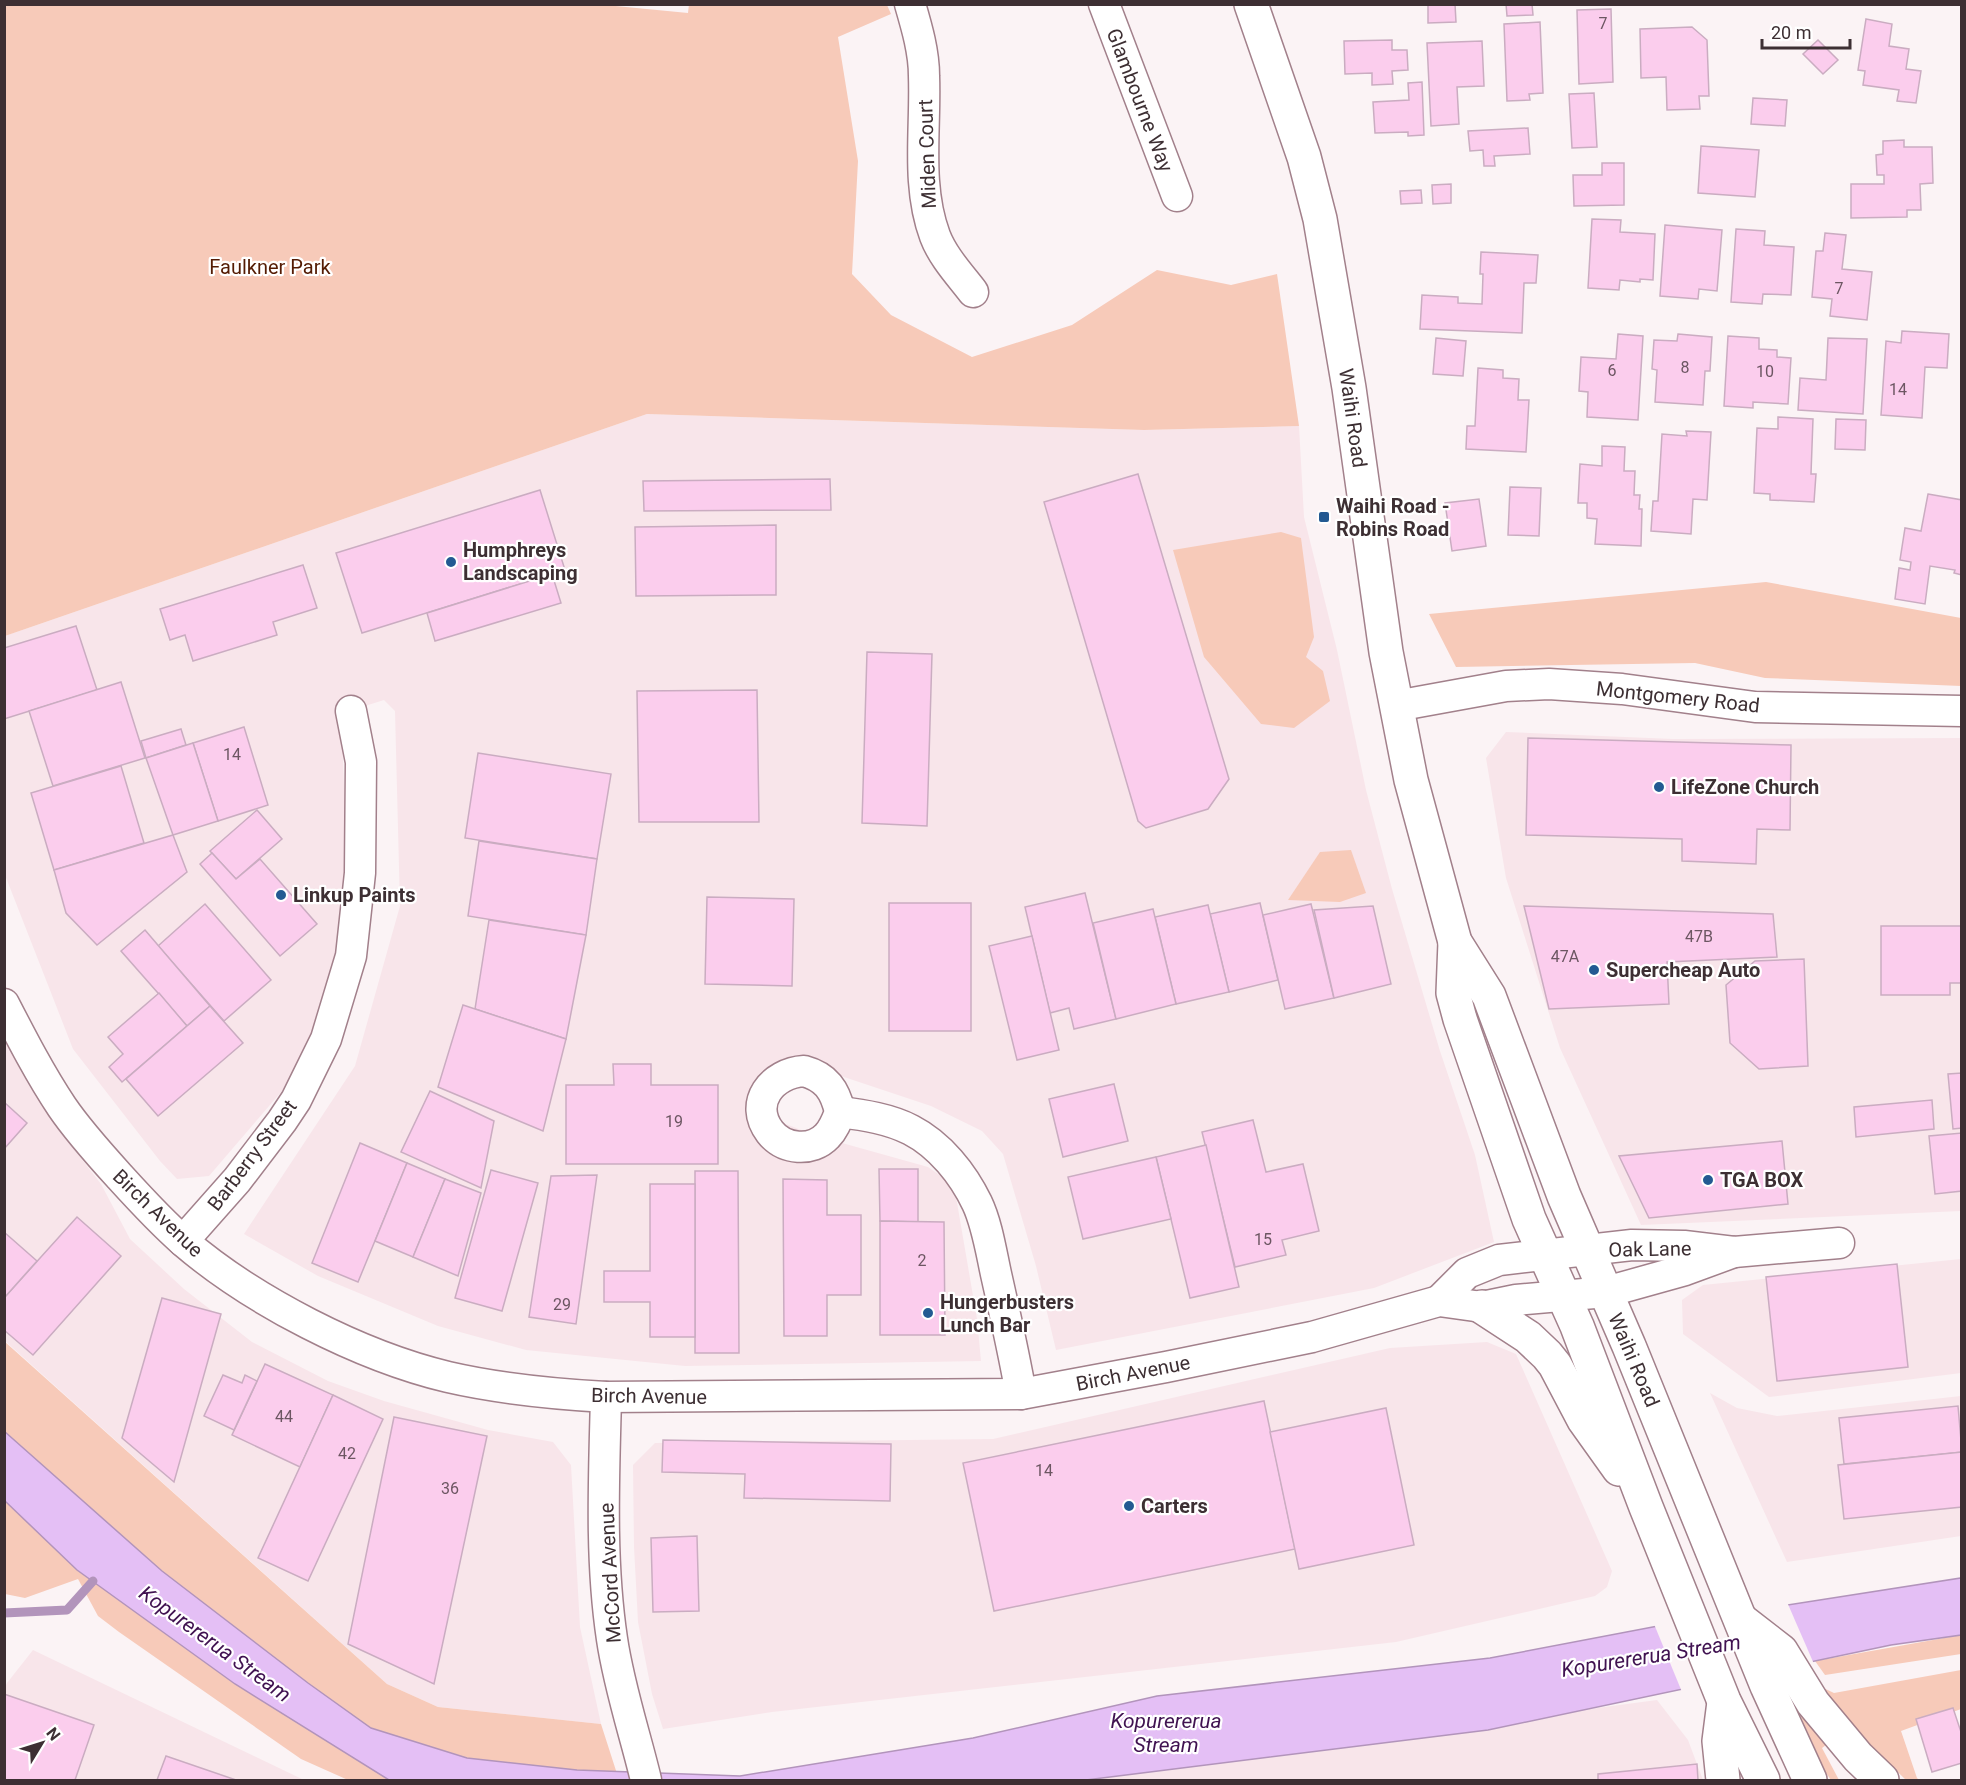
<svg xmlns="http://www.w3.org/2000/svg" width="1966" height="1785" viewBox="0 0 1966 1785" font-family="Roboto,sans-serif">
<rect width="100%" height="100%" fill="#fbf3f5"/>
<g fill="#f8e5ea">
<polygon points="647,414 1144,430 1299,426 1304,517 1337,650 1366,790 1392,889 1440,1051 1475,1155 1494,1242 1374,1288 1056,1350 1036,1266 1003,1154 982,1131 931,1106 802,1063 769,1090 770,1118 817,1136 928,1167 954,1185 977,1319 981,1361 685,1366 526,1350 438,1326 318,1276 244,1234 355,1066 400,906 395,711 384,700 349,711 342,736 348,884 332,990 294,1077 209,1176 177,1179 160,1161 73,1049 5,875 5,636"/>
<polygon points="1506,732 1673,739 1961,738 1961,1211 1641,1225 1560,1048 1506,878 1486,758"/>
<polygon points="4,1020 59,1130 101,1184 130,1239 184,1289 252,1342 328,1381 384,1401 488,1430 553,1442 571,1465 580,1627 601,1724 438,1707 387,1684 5,1341"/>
<polygon points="1961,1259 1961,1373 1769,1397 1683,1334 1682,1300 1703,1285"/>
<polygon points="1487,1342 1516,1354 1612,1571 1607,1587 1595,1596 1396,1642 772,1712 663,1729 652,1694 638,1622 634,1547 633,1465 655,1443 993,1439 1390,1348"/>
<polygon points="1710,1393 1737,1408 1777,1416 1961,1396 1961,1536 1787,1562"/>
<polygon points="33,1650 304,1780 5,1780 4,1689 7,1683"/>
<polygon points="1657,1700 1688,1740 1703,1780 1054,1780"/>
</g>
<g fill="#f7cab9">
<polygon points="595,4 688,13 689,4 887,5 891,14 838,37 858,161 852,274 891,315 972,357 1072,325 1157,270 1231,285 1277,274 1299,426 1144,430 647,414 5,636 5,5"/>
<polygon points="1281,532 1301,538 1314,637 1306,657 1323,671 1330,701 1294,728 1261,724 1204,657 1173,550"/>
<polygon points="1766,582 1961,618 1961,686 1765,678 1695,663 1456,667 1429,614"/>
<polygon points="1351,850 1366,893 1340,902 1288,900 1320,852"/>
<polygon points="4,1341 387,1684 438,1707 601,1724 619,1780 348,1780 301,1759 119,1632 98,1616 78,1579 25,1598 5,1594"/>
<polygon points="1961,1635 1961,1654 1825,1675 1815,1661"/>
<polygon points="1961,1670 1961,1709 1901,1731 1917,1778 1919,1780 1906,1780 1841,1717 1817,1685 1834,1693"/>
<polygon points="1796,1706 1830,1742 1822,1748 1839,1780 1831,1780 1826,1773"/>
</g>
<polygon fill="#e4bff5" stroke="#b294bb" stroke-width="1.5" points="4,1431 162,1571 308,1683 371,1728 467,1758 577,1770 740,1776 973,1738 1157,1696 1490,1658 1679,1622 1961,1578 1961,1635 1891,1645 1488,1730 1086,1780 389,1780 235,1684 77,1570 5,1501"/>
<polygon fill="#fbf3f5" points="1787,1602 1814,1664 1682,1692 1654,1624"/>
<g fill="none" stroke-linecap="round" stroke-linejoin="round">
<polyline stroke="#b294bb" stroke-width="9" points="4,1613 67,1610 93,1581"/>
</g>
<g fill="#fbcded" stroke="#caacc1" stroke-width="1.5">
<polygon points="1428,4 1455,4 1456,22 1428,23"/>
<polygon points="1506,4 1532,4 1533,15 1507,16"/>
<polygon points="1611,9 1613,82 1579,84 1577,10"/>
<polygon points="1866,19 1892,24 1889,46 1909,49 1906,69 1921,71 1916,103 1897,101 1899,90 1863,85 1865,71 1858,70"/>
<polygon points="1540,22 1543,93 1529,94 1530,100 1507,101 1504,24"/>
<polygon points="1692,27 1707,40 1709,96 1699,96 1700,109 1667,110 1666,77 1641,78 1640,29"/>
<polygon points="1392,40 1392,50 1407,50 1408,70 1392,71 1393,84 1372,85 1372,73 1345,74 1344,41"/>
<polygon points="1818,40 1838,60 1823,74 1803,54"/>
<polygon points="1482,41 1484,86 1457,87 1459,124 1431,126 1427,43"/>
<polygon points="1422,82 1424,135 1408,136 1408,132 1375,133 1373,102 1409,100 1408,83"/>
<polygon points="1594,93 1597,147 1572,148 1569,94"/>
<polygon points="1753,98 1787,100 1785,126 1751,124"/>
<polygon points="1528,128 1530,154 1494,156 1495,166 1484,166 1483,150 1470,151 1468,131"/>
<polygon points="1904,140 1904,147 1932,147 1933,183 1920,184 1921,210 1907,210 1907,217 1851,218 1851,184 1884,184 1884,175 1877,175 1876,155 1883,154 1883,141"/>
<polygon points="1701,146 1759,150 1755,197 1698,193"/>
<polygon points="1602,163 1624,163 1624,205 1574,206 1573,175 1602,175"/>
<polygon points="1451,184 1451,203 1433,204 1432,185"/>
<polygon points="1421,190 1422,203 1401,204 1400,191"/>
<polygon points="1592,219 1621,220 1620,232 1655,234 1653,280 1640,279 1640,282 1620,280 1619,290 1588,288"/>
<polygon points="1665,225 1722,230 1717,291 1699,289 1698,299 1660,296"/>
<polygon points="1736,229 1765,231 1764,245 1794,247 1791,295 1763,294 1762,304 1731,302"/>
<polygon points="1825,233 1846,235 1842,269 1872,272 1867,320 1830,316 1832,299 1812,297 1816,251 1823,251"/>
<polygon points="1481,252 1538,255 1536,283 1524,283 1522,333 1420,329 1422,295 1458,297 1458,303 1482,304 1483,274 1480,274"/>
<polygon points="1902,331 1949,334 1947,368 1925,367 1922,418 1881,415 1886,341 1901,343"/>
<polygon points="1618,334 1643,336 1638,420 1587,417 1588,392 1579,391 1581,357 1616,359"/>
<polygon points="1678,334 1712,337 1710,371 1705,371 1703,405 1655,402 1657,370 1652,369 1654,340 1677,341"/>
<polygon points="1728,336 1759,338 1759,349 1777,350 1777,357 1791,358 1788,404 1753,402 1753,408 1724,406"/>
<polygon points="1436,338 1466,341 1463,376 1433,374"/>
<polygon points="1828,338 1867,339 1863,414 1798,410 1800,378 1826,380"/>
<polygon points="1478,368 1503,370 1503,378 1519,379 1518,400 1529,400 1526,452 1466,449 1467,426 1475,426"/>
<polygon points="1778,417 1813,419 1811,474 1816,474 1814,502 1770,500 1770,494 1754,493 1757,428 1778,429"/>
<polygon points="1836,419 1866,420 1865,450 1835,449"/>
<polygon points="1686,431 1711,432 1707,500 1693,499 1691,534 1651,531 1653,501 1658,501 1662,434 1687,436"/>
<polygon points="1602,446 1625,447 1624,471 1635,471 1634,495 1640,495 1639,509 1642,509 1641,546 1595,544 1597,519 1587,518 1587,503 1578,503 1580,464 1602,466"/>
<polygon points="1138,474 1229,779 1208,809 1146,828 1138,821 1044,502"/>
<polygon points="830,479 831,510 644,511 643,481"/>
<polygon points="1510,487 1541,488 1539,536 1508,535"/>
<polygon points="540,490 565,570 362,633 336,553"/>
<polygon points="1928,494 1962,500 1962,575 1954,573 1955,570 1930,566 1925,604 1895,599 1899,568 1910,570 1911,562 1900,560 1905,528 1921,531"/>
<polygon points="1479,499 1486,546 1452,551 1445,503"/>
<polygon points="776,525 776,595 636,596 635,527"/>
<polygon points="303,565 317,608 273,622 277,635 193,661 185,635 170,640 160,609"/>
<polygon points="552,574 561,603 435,641 427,613"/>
<polygon points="76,626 97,690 4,719 4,648"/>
<polygon points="867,652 932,654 927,826 862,823"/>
<polygon points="121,682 145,758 53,786 29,711"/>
<polygon points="757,690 759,822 639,822 637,691"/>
<polygon points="244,727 268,805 218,821 193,743"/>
<polygon points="181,729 186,745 146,758 141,741"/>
<polygon points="1528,738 1791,745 1790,830 1757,829 1756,864 1682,861 1682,839 1526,835"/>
<polygon points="193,743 218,821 173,835 146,758"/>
<polygon points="478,753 611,774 597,859 465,838"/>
<polygon points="121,766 144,843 54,870 31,793"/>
<polygon points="257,810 282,839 236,879 210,851"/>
<polygon points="173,835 187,872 97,945 66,913 54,870"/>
<polygon points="479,841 597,859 586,935 468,916"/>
<polygon points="212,853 236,879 260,859 317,924 280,956 200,864"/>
<polygon points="1085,893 1116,1019 1074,1029 1069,1008 1050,1013 1025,907"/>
<polygon points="707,897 794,899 792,986 705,984"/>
<rect x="889" y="903" width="82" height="128"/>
<polygon points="1260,903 1278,980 1229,992 1210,914"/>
<polygon points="205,904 271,980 224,1021 158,946"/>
<polygon points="1311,904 1334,998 1285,1009 1263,915"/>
<polygon points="1208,905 1229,992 1176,1004 1155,917"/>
<polygon points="1373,906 1391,984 1334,998 1314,910"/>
<polygon points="1524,906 1773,914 1777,957 1667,962 1669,1004 1549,1009"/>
<polygon points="1153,909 1176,1004 1116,1019 1093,923"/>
<polygon points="489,920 586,935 566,1039 475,1009"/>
<polygon points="1881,926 1962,926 1962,983 1950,983 1950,995 1881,995"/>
<polygon points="145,930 210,1006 187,1026 121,951"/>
<polygon points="1032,936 1059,1050 1017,1060 989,946"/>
<polygon points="1804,959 1808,1066 1759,1069 1730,1043 1726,985 1755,961"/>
<polygon points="159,993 187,1026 122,1082 109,1067 123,1054 108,1037"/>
<polygon points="463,1005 566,1039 543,1131 438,1087"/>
<polygon points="210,1006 243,1043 158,1116 126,1079"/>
<polygon points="613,1064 651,1064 651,1085 718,1085 718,1164 566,1164 566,1085 614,1085"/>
<polygon points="1962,1073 1962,1128 1953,1129 1948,1074"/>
<polygon points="1114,1084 1128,1141 1063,1157 1049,1099"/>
<polygon points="430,1091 494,1121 481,1188 401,1152"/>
<polygon points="1932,1100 1934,1129 1856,1137 1854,1107"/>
<polygon points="4,1102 27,1123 4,1149"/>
<polygon points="1253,1120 1266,1172 1303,1164 1319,1231 1282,1240 1286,1255 1235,1267 1202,1132"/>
<polygon points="1962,1133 1962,1191 1935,1194 1929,1136"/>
<polygon points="1782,1141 1788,1204 1649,1218 1619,1156"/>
<polygon points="360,1143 407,1163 358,1282 312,1263"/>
<polygon points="1206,1145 1239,1287 1190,1298 1156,1157"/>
<polygon points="1156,1157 1171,1219 1083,1239 1068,1177"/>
<polygon points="407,1163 445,1179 413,1257 375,1241"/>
<polygon points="879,1169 918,1169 918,1222 880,1221"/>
<polygon points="491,1170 538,1183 502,1311 455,1298"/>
<polygon points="695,1171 738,1171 739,1353 695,1353"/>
<polygon points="597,1175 576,1324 529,1317 551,1176"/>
<polygon points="445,1179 481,1193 458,1276 413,1257"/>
<polygon points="783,1179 827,1180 827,1215 861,1215 861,1295 827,1295 827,1336 784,1336"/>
<polygon points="650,1184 695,1184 695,1337 650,1337 650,1302 604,1302 604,1271 650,1271"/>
<polygon points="77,1217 121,1256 33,1355 4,1330 4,1298"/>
<polygon points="880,1221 944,1222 945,1335 880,1335"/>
<polygon points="4,1232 37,1261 4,1298"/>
<polygon points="1897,1264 1908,1367 1777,1381 1766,1277"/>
<polygon points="162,1298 221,1314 174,1482 122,1438"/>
<polygon points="265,1364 333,1395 300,1467 232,1435"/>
<polygon points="223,1375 242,1383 245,1375 257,1381 234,1430 204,1416"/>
<polygon points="333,1395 383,1419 308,1581 258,1558"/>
<polygon points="1264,1401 1295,1549 994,1611 963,1463"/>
<polygon points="1958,1406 1962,1452 1844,1464 1839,1418"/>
<polygon points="1386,1408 1414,1545 1299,1569 1270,1432"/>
<polygon points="394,1417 487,1436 434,1684 348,1644"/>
<polygon points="663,1440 891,1444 890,1501 744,1498 745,1474 662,1472"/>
<polygon points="1962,1452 1962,1507 1844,1519 1838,1465"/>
<polygon points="697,1536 699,1611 653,1612 651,1538"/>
<polygon points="4,1694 94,1725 75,1780 4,1780"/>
<polygon points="1953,1708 1962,1735 1962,1763 1932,1772 1916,1719"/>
<polygon points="166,1756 236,1780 157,1780"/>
<polygon points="1697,1764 1698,1780 1598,1780 1598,1774"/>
</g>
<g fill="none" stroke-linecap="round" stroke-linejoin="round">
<defs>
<g id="minor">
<path d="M910,4C917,28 924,52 924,76C926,129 916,185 935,236C943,257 960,275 973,292"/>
<polyline points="1104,4 1177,196"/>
<polyline points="1396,706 1506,686 1549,684 1622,689 1755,707 1962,711"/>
<path d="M4,1004C22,1039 40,1074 62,1107C79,1132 100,1155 120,1177C140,1199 161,1222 184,1242C253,1301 360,1356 448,1377C500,1389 553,1394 606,1397L1021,1394L1166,1367L1312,1337L1439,1301L1482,1307L1516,1300L1606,1292L1685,1270L1734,1252"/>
<path d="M804,1071C826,1077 835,1090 840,1112C837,1120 834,1129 827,1136C812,1152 784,1150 770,1132C748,1103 772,1073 804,1071Z"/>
<path d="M840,1112C864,1115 890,1119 911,1130C940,1145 963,1174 977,1203C987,1224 991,1251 996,1274C1005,1314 1014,1354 1021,1394"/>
<polyline points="183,1241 237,1180 282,1121 296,1100 326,1039 351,956 360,873 361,762 351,711"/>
<polyline points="1439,1301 1467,1273 1499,1260 1632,1245 1684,1246 1734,1252 1839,1243"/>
<path d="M606,1397C604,1477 600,1559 612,1639C619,1687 635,1734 646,1780"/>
</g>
<g id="major">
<polyline points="1251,4 1304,157 1320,219 1349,388 1386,652 1411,780 1455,942 1489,996 1564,1196 1629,1346 1767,1686 1810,1780"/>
<polyline points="1455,942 1453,993 1460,1019 1529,1219 1577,1326 1646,1507 1724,1701 1763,1780"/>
<polyline points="1482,1307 1528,1337 1547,1355 1555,1365 1584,1420 1619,1469"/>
<polyline points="1723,1780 1719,1741 1724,1702"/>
</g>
<polyline id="highway" points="1741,1620 1781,1651 1813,1703 1858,1757 1882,1780"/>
</defs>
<use href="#minor" stroke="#a2808b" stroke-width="33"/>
<use href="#major" stroke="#a2808b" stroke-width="36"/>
<use href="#highway" stroke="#a2808b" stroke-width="36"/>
<use href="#minor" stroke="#fff" stroke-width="30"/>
<use href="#major" stroke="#fff" stroke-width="33"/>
<use href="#highway" stroke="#fff" stroke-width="33"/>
</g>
<g fill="#235a92" stroke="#fff" stroke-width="2">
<rect x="1318" y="511" width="12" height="12" rx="3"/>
<circle cx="451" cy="562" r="6"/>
<circle cx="1659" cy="787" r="6"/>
<circle cx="281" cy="895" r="6"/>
<circle cx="1594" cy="970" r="6"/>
<circle cx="1708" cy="1180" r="6"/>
<circle cx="928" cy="1313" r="6"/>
<circle cx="1129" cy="1506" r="6"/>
</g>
<g text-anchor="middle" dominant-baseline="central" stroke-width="4.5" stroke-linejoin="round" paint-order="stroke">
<g font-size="16" fill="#6c5662">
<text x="1603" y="23">7</text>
<text x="1839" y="288">7</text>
<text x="1685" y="367">8</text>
<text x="1612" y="370">6</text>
<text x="1765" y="371">10</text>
<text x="1898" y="389">14</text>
<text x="232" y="754">14</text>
<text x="1699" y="936">47B</text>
<text x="1565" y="956">47A</text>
<text x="674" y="1121">19</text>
<text x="1263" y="1239">15</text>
<text x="922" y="1260">2</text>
<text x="562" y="1304">29</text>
<text x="284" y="1416">44</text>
<text x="347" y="1453">42</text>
<text x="1044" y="1470">14</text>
<text x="450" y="1488">36</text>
</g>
<g font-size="20" fill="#3d2f33" stroke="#fff">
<text transform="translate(1140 100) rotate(69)">Glambourne Way</text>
<text transform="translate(927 154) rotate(-92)">Miden Court</text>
<text transform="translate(1353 418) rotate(82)">Waihi Road</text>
<text transform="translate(1678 697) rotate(6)">Montgomery Road</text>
<text transform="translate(252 1155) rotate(-53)">Barberry Street</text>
<text transform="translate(158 1213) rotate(44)">Birch Avenue</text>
<text transform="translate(1650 1249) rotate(-1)">Oak Lane</text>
<text transform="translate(1634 1360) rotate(67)">Waihi Road</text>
<text transform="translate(1133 1373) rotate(-11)">Birch Avenue</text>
<text transform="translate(649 1396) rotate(1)">Birch Avenue</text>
<text transform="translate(610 1573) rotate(-93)">McCord Avenue</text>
</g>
<g font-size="20" fill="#541b03" stroke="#fff">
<text x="270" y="267">Faulkner Park</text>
</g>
<g font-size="20" font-weight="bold" fill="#3d2f33" stroke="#fff" text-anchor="start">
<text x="1336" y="506">Waihi Road -<tspan x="1336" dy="23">Robins Road</tspan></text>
<text x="463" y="550">Humphreys<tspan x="463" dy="23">Landscaping</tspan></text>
<text x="1671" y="787">LifeZone Church</text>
<text x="293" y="895">Linkup Paints</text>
<text x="1606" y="970">Supercheap Auto</text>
<text x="1720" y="1180">TGA BOX</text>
<text x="940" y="1302">Hungerbusters<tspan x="940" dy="23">Lunch Bar</tspan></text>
<text x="1141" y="1506">Carters</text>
</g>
<g font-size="21" font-style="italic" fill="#401251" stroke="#fff">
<text transform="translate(215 1644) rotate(36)">Kopurererua Stream</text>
<text transform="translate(1651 1656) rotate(-9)">Kopurererua Stream</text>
<text x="1166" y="1721">Kopurererua<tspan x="1166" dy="24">Stream</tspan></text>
</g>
</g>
<rect width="1966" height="1785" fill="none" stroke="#3d2f33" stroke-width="12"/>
<g transform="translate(42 1743) rotate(52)" stroke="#ffffff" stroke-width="4.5" paint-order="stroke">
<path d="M0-4.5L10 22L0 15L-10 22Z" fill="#3d2f33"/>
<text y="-9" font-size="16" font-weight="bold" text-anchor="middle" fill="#3d2f33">N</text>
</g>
<path d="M1762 39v9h88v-9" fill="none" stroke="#3d2f33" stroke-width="3"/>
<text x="1771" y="39" font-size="18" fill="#3d2f33" stroke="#ffffff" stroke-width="4.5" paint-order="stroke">20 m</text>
</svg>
